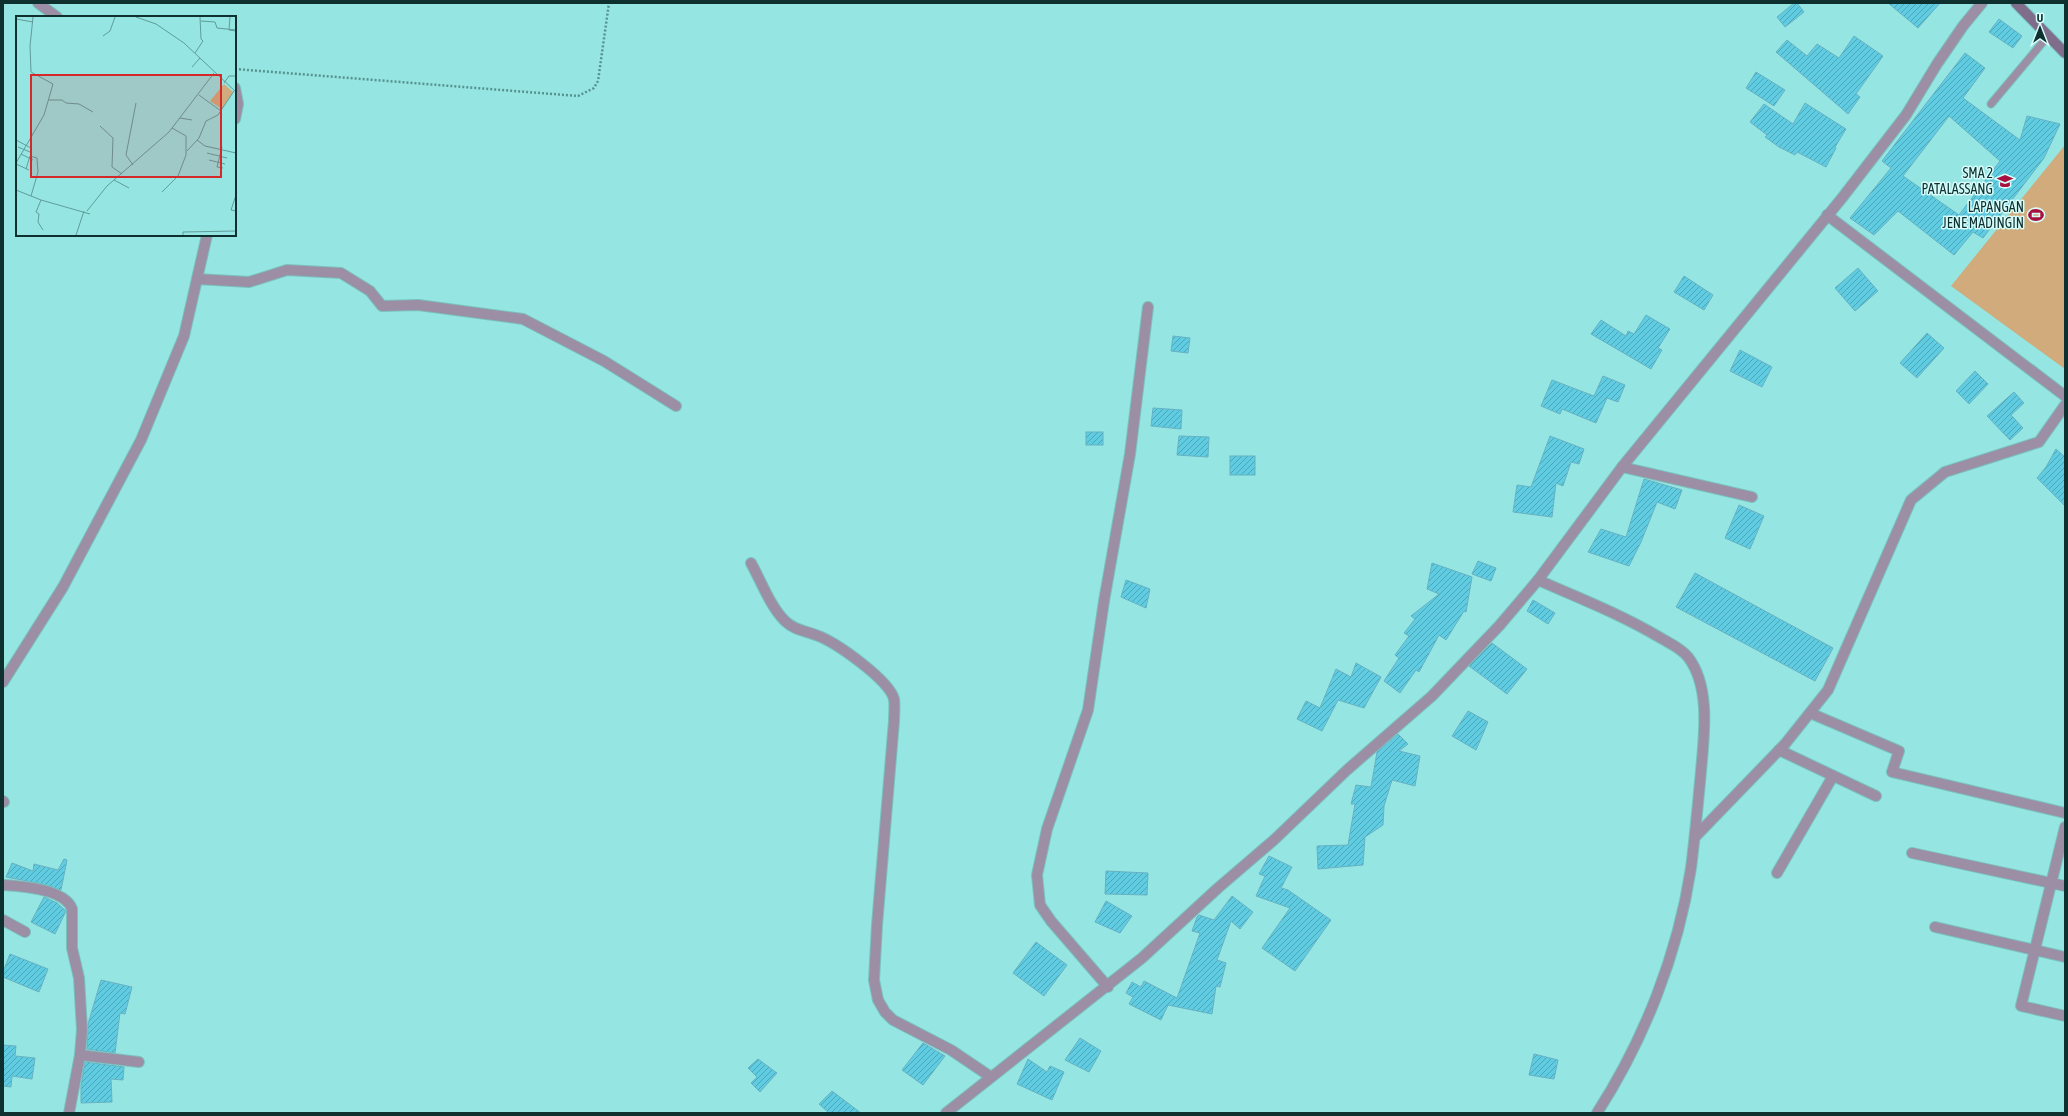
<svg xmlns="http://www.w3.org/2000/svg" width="2068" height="1116" viewBox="0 0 2068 1116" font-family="'Asap Condensed',sans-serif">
<defs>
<pattern id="building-hatch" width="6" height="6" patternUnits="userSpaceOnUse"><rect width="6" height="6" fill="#5fcce2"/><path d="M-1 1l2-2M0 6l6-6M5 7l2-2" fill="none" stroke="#4da6b8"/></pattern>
</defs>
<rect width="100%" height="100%" fill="#95e5e2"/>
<polygon fill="#d1ab7b" points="2065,145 2065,369 1951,286"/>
<g fill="url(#building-hatch)" stroke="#67b2c2" fill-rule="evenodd">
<polygon points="1794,3 1797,3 1804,12 1785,27 1777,17"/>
<polygon points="1888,3 1940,3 1918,28"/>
<polygon points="1999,19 2022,36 2013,48 1989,32"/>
<polygon points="1854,36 1883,56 1856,94 1860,97 1848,114 1776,52 1787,40 1807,56 1817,44 1839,58"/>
<path d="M1965,53L1985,68L1963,98L2020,140L2027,116L2060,124L2044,158L1983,238L1973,232L1954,255L1898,211L1874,235L1850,218L1891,168L1882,161ZM1949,116L2000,161L1959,215L1903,176Z"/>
<polygon points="1756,72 1785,90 1774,106 1746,88"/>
<polygon points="1805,103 1846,129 1835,147 1836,148 1826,167 1797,152 1795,155 1779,147 1765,137 1767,135 1750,122 1764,104 1793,124"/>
<polygon points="1858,268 1878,291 1855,311 1835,288"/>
<polygon points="1684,276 1713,295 1704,310 1674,292"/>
<polygon points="1646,315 1670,329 1658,348 1662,350 1651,369 1591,334 1601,320 1626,336 1628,331 1634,334"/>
<polygon points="1927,333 1944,348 1917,378 1900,363"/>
<polygon points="1173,336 1190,338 1188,353 1171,351"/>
<polygon points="1740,350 1772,367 1762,387 1730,371"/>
<polygon points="1975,371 1988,384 1969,404 1956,391"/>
<polygon points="1603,376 1625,385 1618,402 1607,398 1596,423 1562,409 1560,414 1541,406 1552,380 1594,396"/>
<polygon points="2014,392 2024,403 2011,415 2023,428 2010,440 1987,416"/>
<polygon points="1153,408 1182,410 1181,429 1151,426"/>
<rect x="1086" y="432" width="17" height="13"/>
<polygon points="1179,436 1209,437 1208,457 1177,455"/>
<polygon points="1550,436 1584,449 1579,464 1571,462 1563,486 1556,483 1552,517 1513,512 1517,485 1531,487"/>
<polygon points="2056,449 2065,457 2065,506 2037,478 2046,467"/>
<rect x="1230" y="456" width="25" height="19"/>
<polygon points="1644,479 1682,490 1675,509 1657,502 1641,542 1629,566 1588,552 1601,529 1626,537"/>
<polygon points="1739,505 1764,516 1750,549 1725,538"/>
<polygon points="1478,561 1496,568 1491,581 1472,574"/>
<polygon points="1432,563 1472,577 1466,612 1464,611 1446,640 1439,635 1419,672 1416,670 1400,693 1384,681 1399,658 1395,655 1409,636 1404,633 1415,619 1411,616 1439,594 1427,589"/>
<polygon points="1695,573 1833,648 1815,681 1676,607"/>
<polygon points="1126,580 1150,589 1146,608 1121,597"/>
<polygon points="1533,600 1555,613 1548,624 1527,611"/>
<polygon points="1492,643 1527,669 1507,694 1469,666"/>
<polygon points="1356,663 1381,677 1364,708 1338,700 1322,731 1297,719 1306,701 1320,708 1336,669 1351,677"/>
<polygon points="1468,711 1488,722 1476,750 1452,736"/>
<polygon points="1398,734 1408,744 1399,751 1420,756 1415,786 1392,780 1384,806 1383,825 1365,837 1363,865 1318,869 1317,846 1348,845 1355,804 1351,804 1356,785 1371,787 1377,752"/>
<polygon points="1269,856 1292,867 1281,888 1288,890 1331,920 1295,971 1262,948 1290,908 1256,896 1265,876 1259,874"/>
<polygon points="64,859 67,860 61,890 43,884 6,877 12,863 33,871 34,864 58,870"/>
<polygon points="1106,871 1148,873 1147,895 1105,894"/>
<polygon points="1232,896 1253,912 1240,929 1231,921 1217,960 1226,963 1220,987 1216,986 1212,1014 1168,1005 1161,1020 1129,1004 1133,997 1126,993 1132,982 1141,987 1144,981 1177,998 1200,933 1192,931 1197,917 1199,915 1214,920"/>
<polygon points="44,897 57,903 66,911 55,934 31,922"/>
<polygon points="1106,901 1132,916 1120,933 1095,922"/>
<polygon points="1036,942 1067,965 1044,996 1013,973"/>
<polygon points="10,954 48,969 39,992 3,977 3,972"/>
<polygon points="101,980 132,987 125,1014 120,1013 115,1053 87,1049 88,1024"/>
<polygon points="1080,1038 1101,1051 1089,1072 1065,1060"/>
<polygon points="923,1043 945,1056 923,1085 902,1070"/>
<polygon points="3,1045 16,1046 15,1056 35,1058 32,1079 12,1076 11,1087 3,1086"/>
<polygon points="1534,1054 1558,1060 1554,1079 1529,1075"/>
<polygon points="758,1059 777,1073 760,1092 751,1083 757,1077 748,1068"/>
<polygon points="1028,1059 1047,1072 1050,1066 1064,1072 1052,1100 1017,1084"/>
<polygon points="85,1062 124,1067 123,1080 111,1079 112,1102 81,1103 81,1086"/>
<polygon points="832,1091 861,1113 829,1113 819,1104"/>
</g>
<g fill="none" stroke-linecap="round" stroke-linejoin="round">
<defs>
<polyline id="lane" points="1991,104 2048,36"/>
<g id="street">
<polyline points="38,3 57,17"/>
<polyline points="235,88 238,104 235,119"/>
<polyline points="1827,215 2065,396"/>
<polyline points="197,279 249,282 287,270 341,273 370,291 382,306 418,305 523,319 604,361 676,406"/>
<polyline points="1622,467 1752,497"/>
<path d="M751,563C761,581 770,606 785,621C795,631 808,631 821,637C839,645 889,680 894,699C895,706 894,714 894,721L877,925L874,980L878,1000L885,1012L893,1020L951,1050L991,1077"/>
<path d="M1538,580C1579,598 1620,614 1659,637C1669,643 1681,648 1688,657C1711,687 1704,736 1701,771C1698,804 1695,836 1691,868C1678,954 1644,1040 1597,1113"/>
<polyline points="3,682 63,587 141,440 184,336 207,235"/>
<polyline points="1810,713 1899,751 1892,772 2065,813"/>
<polyline points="1779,750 1876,796"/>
<polyline points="3,801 4,802"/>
<polyline points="2065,827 2021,1006 2065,1016"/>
<polyline points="1695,837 1785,744 1828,690 1911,500 1945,472 2039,442 2065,405"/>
<polyline points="1912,853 2065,886"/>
<polyline points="1777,873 1833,776"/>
<path d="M3,885C21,886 65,889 72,909V948L79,978L82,1030L80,1055L69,1113"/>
<polyline points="3,920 25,932"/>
<polyline points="1935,927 2065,957"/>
<polyline points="1108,987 1051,921 1040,905 1037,875 1047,829 1088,710 1104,601 1130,454 1148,307"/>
<polyline points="80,1055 139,1062"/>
<polyline points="946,1113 1142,958 1218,888 1275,839 1347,770 1432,696 1499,626 1538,580 1622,467 1842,198 1906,115 1937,64 1963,26 1982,3"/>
</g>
<polyline id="secondary" points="2016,3 2065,53"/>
</defs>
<use href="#lane" stroke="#7ac1be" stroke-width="9"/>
<use href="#street" stroke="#7ac1be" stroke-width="12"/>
<use href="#secondary" stroke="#7ac1be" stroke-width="12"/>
<polyline stroke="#569290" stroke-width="2.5" stroke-dasharray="2 2" stroke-linecap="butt" points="235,69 578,96 594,88 598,81 609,3"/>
<use href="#lane" stroke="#9c8ea4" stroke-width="7"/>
<use href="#street" stroke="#9c8ea4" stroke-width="10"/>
<use href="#secondary" stroke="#806c8b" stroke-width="10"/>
</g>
<defs>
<symbol id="school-bare" viewBox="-9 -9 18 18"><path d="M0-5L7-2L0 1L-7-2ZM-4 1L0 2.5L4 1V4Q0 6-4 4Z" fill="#a8103d" stroke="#d8fefc" stroke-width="2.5" paint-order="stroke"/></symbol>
<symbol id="stadium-bare" viewBox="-9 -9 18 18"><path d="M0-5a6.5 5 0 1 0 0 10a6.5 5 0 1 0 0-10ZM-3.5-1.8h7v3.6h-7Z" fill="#a8103d" stroke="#d8fefc" stroke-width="2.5" paint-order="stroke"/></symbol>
</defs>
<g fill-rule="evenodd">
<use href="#school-bare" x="1994" y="170" width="22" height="22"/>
<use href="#stadium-bare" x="2025" y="204" width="22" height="22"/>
</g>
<g text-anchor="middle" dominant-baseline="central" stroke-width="3" stroke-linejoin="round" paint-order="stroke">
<g font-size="14" fill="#0e3130" stroke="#d8fefc" text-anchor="end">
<text x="1993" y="173">SMA 2<tspan x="1993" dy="16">PATALASSANG</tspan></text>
<text x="2024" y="207">LAPANGAN<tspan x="2024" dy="16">JENE MADINGIN</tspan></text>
</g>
</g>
<g transform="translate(16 16)">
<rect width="220" height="220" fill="#95e5e2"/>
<path d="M208,68L217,76L206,93L194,85Z" fill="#d1ab7b"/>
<path fill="none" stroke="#5f9d9b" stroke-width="1" d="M120,1L140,8L168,27L220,76M214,1L213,14L220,15M0,3L17,6M185,5L199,6L201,12L220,14M87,20L94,15L99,1M179,37L187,25L185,23L184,1M176,51L184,42M208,67L213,60H220M183,79L205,95M33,84H46L50,87L63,88L77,96M164,102L176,104M84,110L97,122L96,151L106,158M0,124L15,132M181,124L189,130L220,137M2,131L14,136M206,131L201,151L207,152M171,135L183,122L190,105L202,99L218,75M191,137L211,142M5,138L17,144M193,144L209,148M0,147L28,99L37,68L15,56L14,30L17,1M0,148L13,154M117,149L110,139L120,87M10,153L14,140L21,142L22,156L15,180M98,164L113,172M0,174L25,184L74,198M146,176L162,160L170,139V120L156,112M220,179L215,194L220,195M25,184L20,196L23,198L22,206L27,214M71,195L91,170L153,116L198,57M60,219L68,195M167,219V216L220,215"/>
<path fill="#d62828" fill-opacity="0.15" stroke="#d62828" stroke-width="2" d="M15,59H205V161H15Z"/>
<rect width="220" height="220" fill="none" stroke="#0e3130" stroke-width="2"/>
</g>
<rect width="2068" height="1116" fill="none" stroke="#0e3130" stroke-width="8"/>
<g transform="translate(2040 28)" stroke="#d8fefc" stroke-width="3" paint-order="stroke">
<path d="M0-3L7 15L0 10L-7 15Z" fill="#0e3130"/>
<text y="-6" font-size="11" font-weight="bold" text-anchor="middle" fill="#0e3130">U</text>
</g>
</svg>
